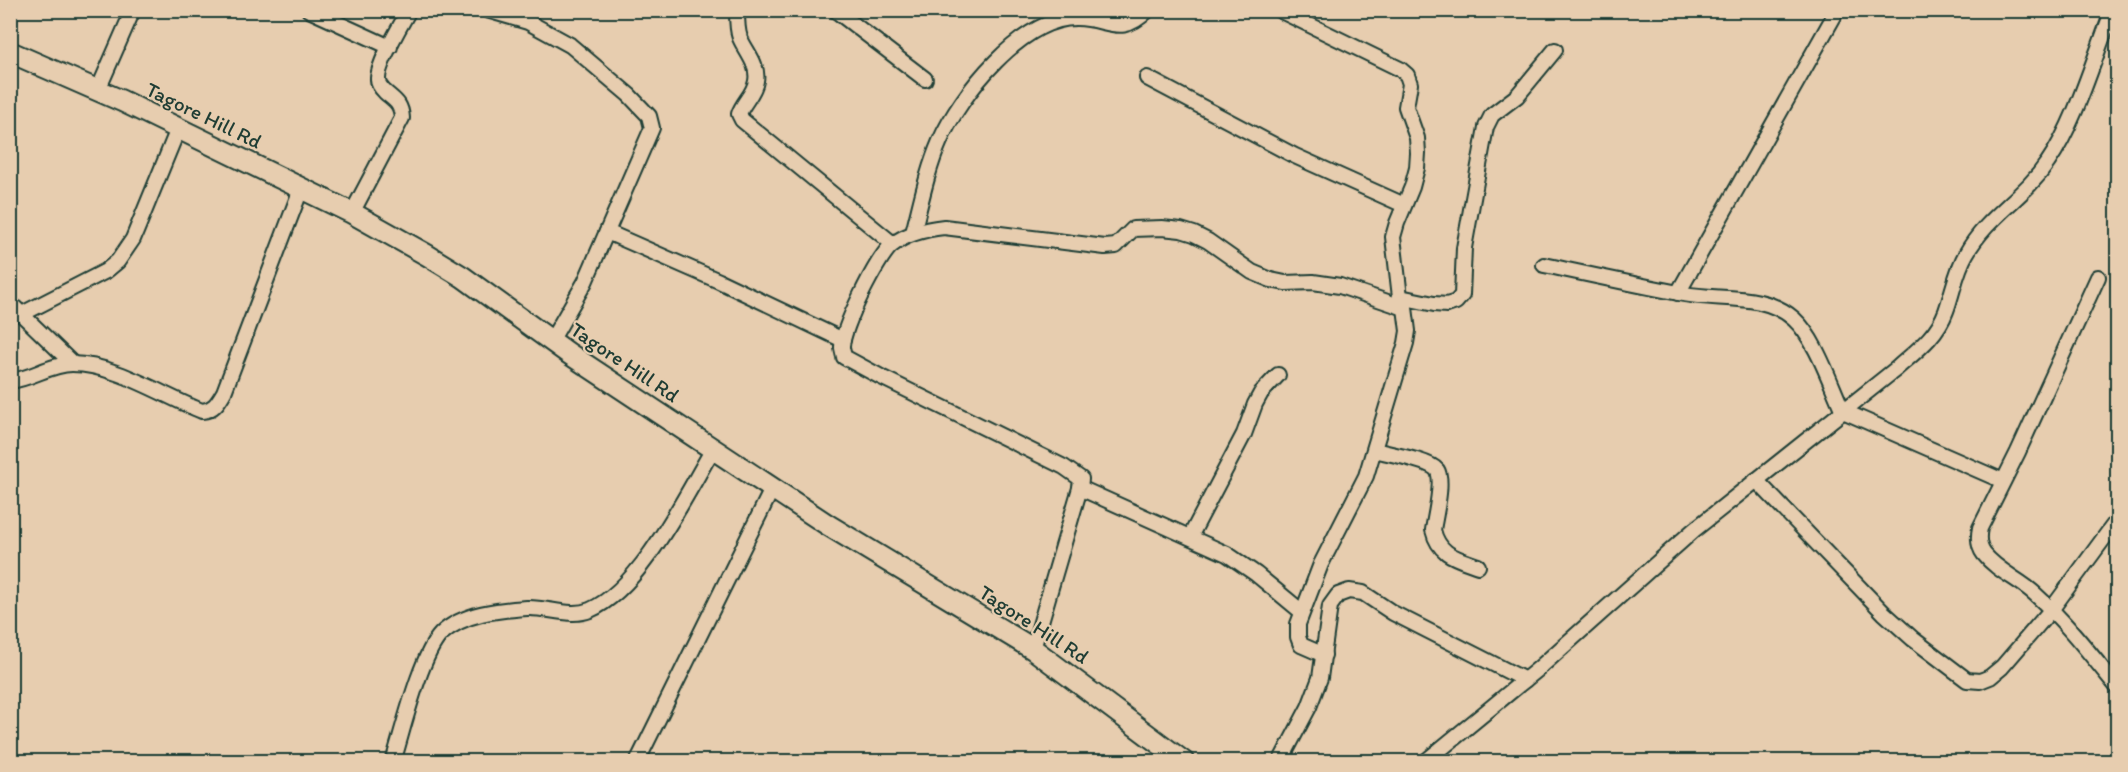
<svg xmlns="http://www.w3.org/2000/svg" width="2128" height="772" viewBox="0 0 2128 772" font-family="Itim,sans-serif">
<rect width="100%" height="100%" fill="#e7cdaf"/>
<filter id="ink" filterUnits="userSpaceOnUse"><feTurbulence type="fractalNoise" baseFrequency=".0167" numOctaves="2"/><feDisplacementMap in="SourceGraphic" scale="12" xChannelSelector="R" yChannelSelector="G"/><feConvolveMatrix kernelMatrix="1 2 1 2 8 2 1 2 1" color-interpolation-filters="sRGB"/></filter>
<g filter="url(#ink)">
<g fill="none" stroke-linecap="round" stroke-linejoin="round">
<defs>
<g id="street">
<polyline points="309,10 390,47"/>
<polyline points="487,10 528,22 570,45 629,95 649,116 652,128 585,282 551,341"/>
<path d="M737,10C737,20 737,30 740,38C746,52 759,65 756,81C754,94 743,102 739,114L742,120L893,244"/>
<polyline points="835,10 925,79"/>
<polyline points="1279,10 1400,69 1407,75 1410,84 1406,107 1417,138 1418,153 1417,168 1412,187 1397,223 1393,237 1400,297 1405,308 1408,331 1406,343 1366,476 1321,564 1298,624 1298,637 1301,645 1324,655"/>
<polyline points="1147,78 1295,156 1404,205"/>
<polyline points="98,90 133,10"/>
<path d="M352,213L402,118C401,103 395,101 385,92C381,88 378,84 378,80C377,64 401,25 409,10"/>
<polyline points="607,232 719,281 843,340"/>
<path d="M913,233C921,202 927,171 940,141C960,95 1022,17 1077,18C1108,18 1120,38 1148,10"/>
<path d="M1544,265C1591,275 1637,285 1684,294C1720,301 1764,292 1794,319C1816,339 1830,383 1843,411L2003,481"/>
<path d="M2098,277L2018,452L1980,528C1978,537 1978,546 1984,554C1997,571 2019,579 2035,594C2066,622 2092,656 2118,688"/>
<polyline points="1678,293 1834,16"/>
<polyline points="1400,297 1434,304 1447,305 1456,302 1462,295 1464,248 1486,127 1492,115 1517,96 1555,50"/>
<polyline points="10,303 73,364"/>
<polyline points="22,314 106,271 118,261 133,239 178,129"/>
<path d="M10,381C32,379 50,364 72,364C115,364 163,396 202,411C214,410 218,402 224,392L301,189"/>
<path d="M1375,450C1388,454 1429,460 1437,470C1444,480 1435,517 1433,530C1439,555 1456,558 1478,566"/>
<polyline points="1756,480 1884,613 1913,639 1967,680 1980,681 1990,677 2002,667 2051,610 2118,519"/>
<polyline points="1080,488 1227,554 1256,574 1302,612"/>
<polyline points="1190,537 1244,434 1255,404 1261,393 1278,375"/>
<path d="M1033,649L1080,488L1081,479L1064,467L881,377L844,357C844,356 842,349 842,348C841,330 878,256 892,245C907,233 926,229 944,227L1105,247L1116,246L1133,229L1162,228L1181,230L1194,234L1208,241L1252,272L1271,280L1285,283L1313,282L1340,286L1405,308"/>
<path d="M393,762C403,730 420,656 441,634C463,613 498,610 527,608C547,607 571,618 590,610C641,588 685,496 713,449"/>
<polyline points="637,762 772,489"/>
<polyline points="1280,762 1309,707 1320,678 1330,606 1338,595 1349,591 1363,593 1393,613 1525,680"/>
<path d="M1425,762L1537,670L1694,530L1896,369C1916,351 1937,336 1946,311C1953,292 1956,271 1966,254C1988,215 2024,198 2048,162C2076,122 2094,57 2113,10"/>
</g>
<polyline id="secondary" points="10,52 122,101 352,213 427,255 463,277 568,353 828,525 1033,649 1184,762"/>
</defs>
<use href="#street" stroke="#1f3d34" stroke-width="18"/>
<use href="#secondary" stroke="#1f3d34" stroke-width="24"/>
<use href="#street" stroke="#e7cdaf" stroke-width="14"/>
<use href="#secondary" stroke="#e7cdaf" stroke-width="20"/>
</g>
</g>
<g text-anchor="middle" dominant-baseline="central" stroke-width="4.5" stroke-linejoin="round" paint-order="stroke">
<g font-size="21" fill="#1f3d34" stroke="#e7cdaf">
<text transform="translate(204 115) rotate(26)">Tagore Hill Rd</text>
<text transform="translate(625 362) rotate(34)">Tagore Hill Rd</text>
<text transform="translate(1034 624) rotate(33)">Tagore Hill Rd</text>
</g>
</g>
<rect width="2128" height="772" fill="none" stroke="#e7cdaf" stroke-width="36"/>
<rect x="18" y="18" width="2092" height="736" fill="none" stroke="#1f3d34" stroke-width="2" filter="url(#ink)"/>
</svg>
